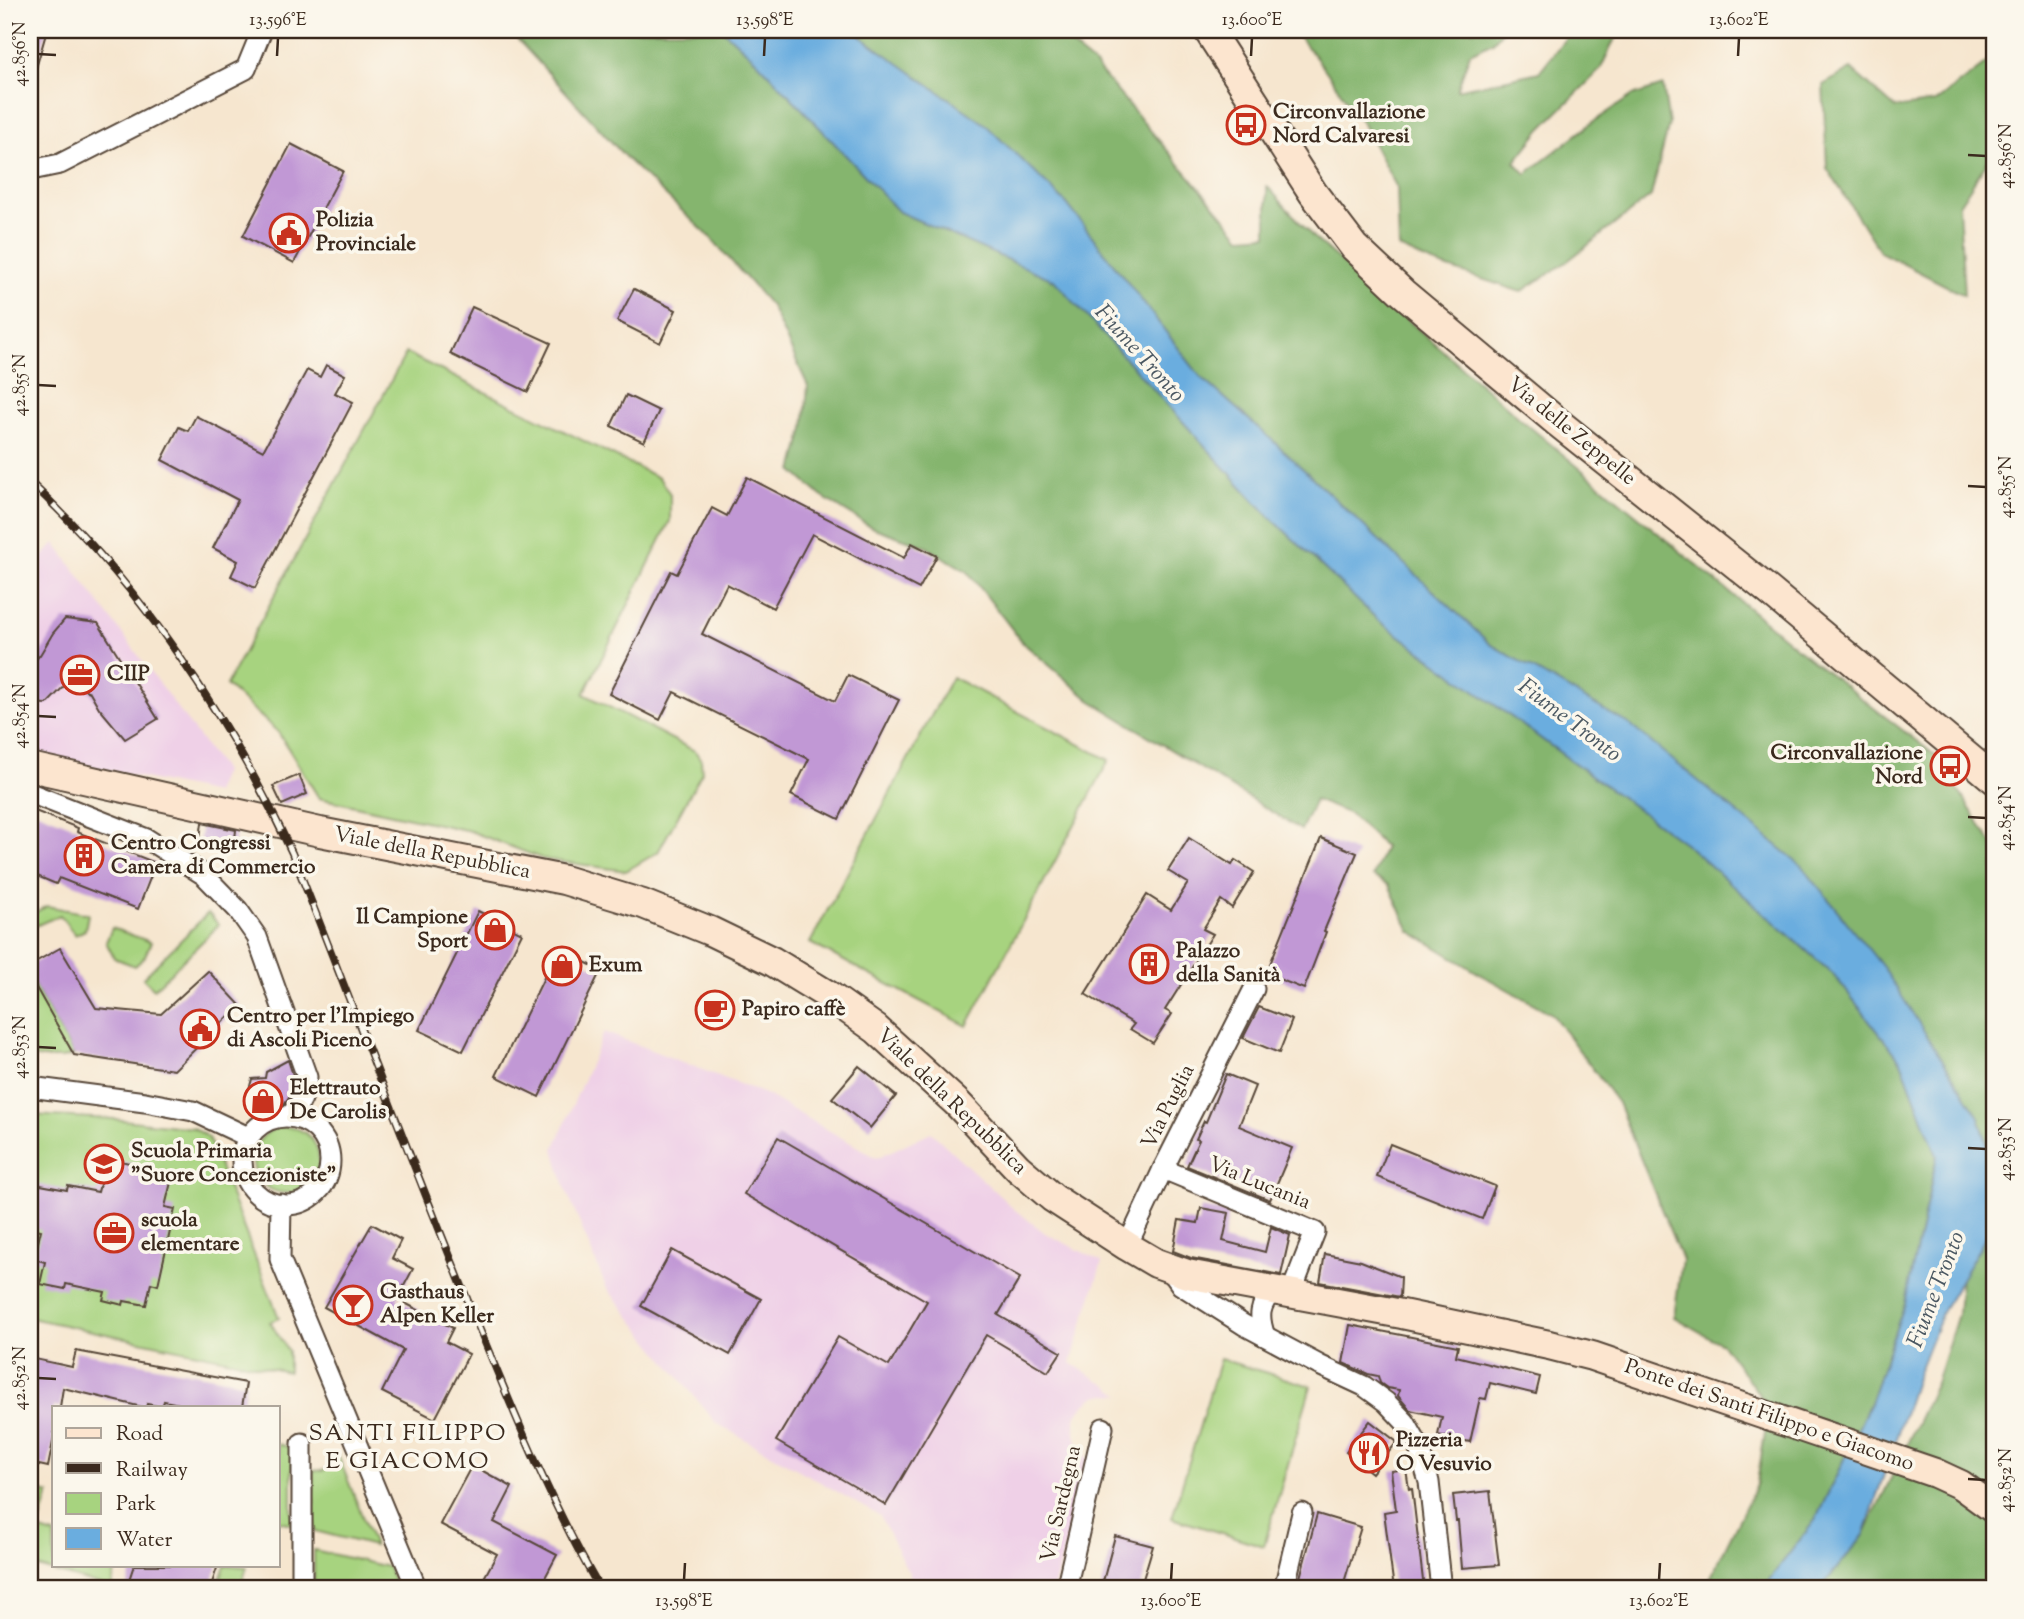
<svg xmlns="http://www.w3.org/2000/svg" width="2024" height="1619" viewBox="0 0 2024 1619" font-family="'Sorts Mill Goudy',serif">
<rect width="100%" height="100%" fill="#fbf7ec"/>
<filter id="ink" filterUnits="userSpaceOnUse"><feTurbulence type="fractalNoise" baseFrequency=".0143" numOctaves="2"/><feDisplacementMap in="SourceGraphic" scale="14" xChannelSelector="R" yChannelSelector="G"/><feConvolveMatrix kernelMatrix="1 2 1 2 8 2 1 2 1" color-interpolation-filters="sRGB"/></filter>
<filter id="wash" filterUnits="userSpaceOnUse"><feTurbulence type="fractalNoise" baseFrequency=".00686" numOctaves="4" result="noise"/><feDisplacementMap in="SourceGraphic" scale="28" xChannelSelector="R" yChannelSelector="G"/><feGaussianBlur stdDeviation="1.57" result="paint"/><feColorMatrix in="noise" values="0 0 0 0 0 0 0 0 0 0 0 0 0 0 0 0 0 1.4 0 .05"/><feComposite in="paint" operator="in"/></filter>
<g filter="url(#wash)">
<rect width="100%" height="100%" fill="#f6e6cf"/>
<g fill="#efd0e7">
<polygon points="55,543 224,771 215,793 69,762 30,750 30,570"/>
<polygon points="604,1032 765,1094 877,1158 931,1132 1015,1210 1045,1233 1102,1262 1071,1363 1122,1395 1107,1394 1096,1396 1084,1405 1075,1418 1075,1434 1080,1450 1089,1460 1053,1589 917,1589 880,1516 716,1423 606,1287 566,1190 554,1149"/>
</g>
<g fill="#a7d37f" stroke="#717e4e" stroke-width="2">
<polygon points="406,353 659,478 670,494 670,521 584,694 695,751 701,760 702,772 658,852 626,871 543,859 470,831 319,798 278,732 226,685"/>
<polygon points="952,677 1109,760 967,1026 810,943"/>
<polygon points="47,906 88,914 85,930 75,935 60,915 31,928 30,915"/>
<polygon points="208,913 219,925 154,989 143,978"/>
<polygon points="112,928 151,942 144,958 135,966 114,958 106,942"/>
<polygon points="30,977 74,1055 62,1058 30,1058"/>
<polygon points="30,1115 114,1119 193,1128 208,1137 279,1318 270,1322 288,1351 288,1372 30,1318"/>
<circle cx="286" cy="1160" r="33"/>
<polygon points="1220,1359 1311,1386 1264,1546 1172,1518"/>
<polygon points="278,1444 292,1448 292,1524 278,1521"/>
<polygon points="338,1455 374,1546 315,1531 313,1470 322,1471 333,1467"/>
<polygon points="30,1488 49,1494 38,1530 54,1535 54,1565 117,1565 111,1588 30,1565"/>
<polygon points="314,1550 388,1567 397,1589 314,1589"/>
<polygon points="225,1565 247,1567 240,1589 217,1589"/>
</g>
<g fill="#85b56e" stroke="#607046" stroke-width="2">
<polygon points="509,30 723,30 757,61 899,212 1054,280 1266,513 1378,620 1687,845 1834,975 1901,1061 1937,1156 1905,1303 1870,1403 1816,1519 1762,1589 1705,1589 1757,1483 1769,1408 1723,1345 1674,1317 1682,1260 1618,1103 1552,1014 1478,973 1410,931 1389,885 1373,876 1385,847 1350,814 1315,800 1301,830 1090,700 1022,642 968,572 925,546 871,527 821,496 793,471 804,428 808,386 771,306 711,238 629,161"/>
<polygon points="851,30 1052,30 1093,63 1241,237 1267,235 1267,186 1313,237 1524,422 1804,654 1936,756 1994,846 1994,1166 1979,1117 1630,725 1490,644 1272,440 1200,376 1067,204 985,125"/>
<polygon points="1294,30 1503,30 1493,42 1470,53 1457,90 1539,72 1572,30 1619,30 1600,70 1541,129 1515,162 1526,174 1593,122 1632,96 1663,86 1669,124 1651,196 1565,263 1521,292 1430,262 1399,248 1397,188 1363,124 1324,68"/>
<polygon points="1993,30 1994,151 1959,205 1964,295 1880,252 1827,168 1823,85 1851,69 1895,108 1935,102 1989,61"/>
<polygon points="1994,1208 1994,1589 1820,1589 1864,1535 1936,1383 1958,1314 1961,1278 1987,1235"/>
</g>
<polygon fill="#6aaddf" stroke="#526c7e" stroke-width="2" points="723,30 851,30 985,124 1067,204 1200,376 1272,440 1490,644 1630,725 1801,865 1883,967 1979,1117 1994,1166 1994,1208 1987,1235 1944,1308 1916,1378 1864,1535 1820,1589 1762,1589 1816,1519 1870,1403 1905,1303 1937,1156 1901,1061 1834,975 1687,845 1378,620 1266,513 1054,280 899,212 757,61"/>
<g id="blocks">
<g fill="#c198d5">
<polygon points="30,30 47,30 34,75 30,74"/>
<polygon points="291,144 343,171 294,263 243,236"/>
<polygon points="634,289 676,310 660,343 617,321"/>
<polygon points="472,307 551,343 528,392 450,354"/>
<polygon points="326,365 345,375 335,393 353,402 255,588 231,576 238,561 213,548 238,500 162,460 179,427 188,431 196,416 263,451 307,370 320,377"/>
<polygon points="626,395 659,411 644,442 611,426"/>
<polygon points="747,477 904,558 912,543 937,556 919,589 812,534 773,608 727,584 702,634 835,701 848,675 899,700 839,819 791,795 809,759 674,692 660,720 609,694 671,571 677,574 712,508 727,516"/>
<polygon points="65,619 98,623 158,719 125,739 99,708 90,692 79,687 66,684 47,704 30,703 30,666 40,655 53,633"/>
<polygon points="299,775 307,794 282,805 273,786"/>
<polygon points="30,809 78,828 77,832 156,863 138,909 59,878 56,884 30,873"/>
<polygon points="202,823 236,830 234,848 199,845"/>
<polygon points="1189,838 1232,865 1235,860 1254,872 1232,908 1221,900 1203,929 1213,934 1165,1010 1172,1014 1153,1043 1130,1029 1134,1024 1085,994 1147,895 1171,910 1188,883 1168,871"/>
<polygon points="1321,838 1357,853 1324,931 1326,932 1304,989 1266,974"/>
<polygon points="478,911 522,933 463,1051 419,1030"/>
<polygon points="60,948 96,1008 161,1014 208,971 240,1005 174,1070 74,1055 30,977 30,965"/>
<polygon points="558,949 601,970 539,1097 496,1076"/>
<polygon points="1259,1007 1292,1020 1279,1053 1243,1038"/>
<polygon points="288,1060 294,1078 293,1086 289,1097 278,1112 245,1104 252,1079 265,1078 266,1072"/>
<polygon points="859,1066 896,1096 870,1128 832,1098"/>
<polygon points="1226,1074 1255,1086 1239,1126 1292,1148 1270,1200 1187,1166 1199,1140 1196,1139 1204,1121 1206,1122"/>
<polygon points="778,1137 1020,1278 998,1315 1061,1352 1048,1372 986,1335 886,1505 776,1441 838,1337 889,1366 927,1301 744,1194"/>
<polygon points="1390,1144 1495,1186 1482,1219 1377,1177"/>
<polygon points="121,1161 149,1168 147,1177 171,1182 165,1207 175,1209 158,1285 151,1283 146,1305 124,1301 123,1305 103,1300 105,1292 66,1284 65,1289 40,1284 45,1262 34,1259 41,1230 30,1228 30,1183 67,1190 68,1186 98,1192 105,1165 119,1168"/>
<polygon points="1201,1208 1229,1213 1223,1241 1265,1252 1271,1227 1290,1235 1281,1275 1191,1258 1173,1251 1179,1220 1198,1223"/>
<polygon points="372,1224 401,1240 392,1258 413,1269 397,1299 453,1328 446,1342 469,1354 435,1419 382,1392 403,1350 324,1307"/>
<polygon points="672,1250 761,1299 730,1355 641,1306"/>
<polygon points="1325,1254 1361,1261 1401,1277 1400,1297 1320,1282"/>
<polygon points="1350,1325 1458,1346 1456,1356 1540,1377 1536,1394 1490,1383 1486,1399 1480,1398 1470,1442 1438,1435 1442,1417 1410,1410 1398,1396 1399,1390 1387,1388 1380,1383 1378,1376 1368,1374 1343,1363"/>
<polygon points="76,1351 246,1383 242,1407 194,1407 164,1401 162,1407 147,1404 146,1407 142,1407 63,1388 60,1407 54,1407 54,1437 48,1467 30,1463 30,1358 72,1367"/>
<polygon points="1370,1421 1397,1442 1372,1473 1346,1452"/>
<polygon points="472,1465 512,1487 494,1522 557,1555 539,1589 478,1589 497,1554 440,1524"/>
<polygon points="1406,1469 1409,1489 1412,1488 1424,1589 1394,1589 1384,1512 1396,1510 1391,1471"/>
<polygon points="1490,1491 1499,1565 1462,1568 1458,1521 1456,1521 1453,1495"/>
<polygon points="1317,1514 1361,1527 1342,1589 1297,1589"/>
<polygon points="1115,1536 1153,1546 1140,1589 1101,1589"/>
<polygon points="134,1565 218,1565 210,1589 126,1589"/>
</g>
</g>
</g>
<g filter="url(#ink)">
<use href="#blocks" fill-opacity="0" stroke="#574639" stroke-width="2"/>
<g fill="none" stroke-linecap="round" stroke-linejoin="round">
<defs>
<g id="street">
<polyline points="30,166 36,169 60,164 246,69 262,30"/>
<path d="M30,793L147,839L204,875L238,910L257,937L307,1077C305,1094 302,1104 289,1116"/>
<polyline points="30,1087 145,1102 193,1111 248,1137"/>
<circle cx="286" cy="1161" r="44"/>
<polyline points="1163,1169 1315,1232 1291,1293"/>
<polyline points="281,1204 280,1259 417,1589"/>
<polyline points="1127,1246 1163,1169 1254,989"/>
<polyline points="1169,1268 1181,1285 1244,1325 1319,1365 1364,1386 1386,1402 1405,1422 1418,1445 1429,1482 1441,1589"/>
<path d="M1265,1336C1258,1316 1259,1306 1273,1290"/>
<polyline points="302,1443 302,1589"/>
<polyline points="1066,1589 1103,1428"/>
<polyline points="1284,1589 1302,1513"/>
</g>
<g id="secondary">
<polyline points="1208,30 1313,193 1354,247 1403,293 1556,421 1768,590 1994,779"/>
<polyline points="30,767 320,832 564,880 643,904 710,931 772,961 831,997 876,1029 957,1103 1018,1168 1053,1198 1127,1246 1156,1263 1187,1274 1402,1314 1549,1345 1592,1356 1935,1473 1961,1485 1994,1509"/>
</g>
</defs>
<use href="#street" stroke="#574639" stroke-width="23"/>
<use href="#secondary" stroke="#574639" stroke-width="32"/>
<use href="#street" stroke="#fff" stroke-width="19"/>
<use href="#secondary" stroke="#fce5cf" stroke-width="28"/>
<defs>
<path id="rail" d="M30,482C140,585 229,717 292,853C352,1004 409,1156 470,1306C510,1403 548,1499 600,1589"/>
</defs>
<use href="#rail" stroke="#3b2a1e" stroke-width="8"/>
<use href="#rail" stroke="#fbf7ec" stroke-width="5" stroke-dasharray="16" stroke-linecap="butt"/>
</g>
</g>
<path fill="none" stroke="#3b2a1e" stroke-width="2.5" d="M38,54L56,55M277,56L278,38M764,56L765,38M1251,56L1252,38M1738,56L1739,38M1968,155L1986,156M38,385L56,386M1968,486L1986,487M38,716L56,717M1968,817L1986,818M38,1047L56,1048M1968,1148L1986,1149M38,1378L56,1379M1968,1479L1986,1480M684,1580L685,1563M1171,1580L1172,1563M1659,1580L1660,1563"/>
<defs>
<symbol id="bus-ring" viewBox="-11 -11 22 22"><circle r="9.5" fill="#fbf7ec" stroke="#c8321e" stroke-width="1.5"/><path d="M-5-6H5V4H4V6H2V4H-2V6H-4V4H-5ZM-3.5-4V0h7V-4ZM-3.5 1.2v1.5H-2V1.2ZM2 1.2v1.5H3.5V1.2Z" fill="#c8321e"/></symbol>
<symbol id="civic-ring" viewBox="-11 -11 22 22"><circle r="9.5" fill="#fbf7ec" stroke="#c8321e" stroke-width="1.5"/><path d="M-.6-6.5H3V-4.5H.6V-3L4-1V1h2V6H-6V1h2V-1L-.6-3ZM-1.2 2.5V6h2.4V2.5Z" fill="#c8321e"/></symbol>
<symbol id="office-ring" viewBox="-11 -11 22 22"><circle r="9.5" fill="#fbf7ec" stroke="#c8321e" stroke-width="1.5"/><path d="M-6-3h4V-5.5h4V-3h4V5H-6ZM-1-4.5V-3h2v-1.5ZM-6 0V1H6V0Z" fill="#c8321e"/></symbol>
<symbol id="building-ring" viewBox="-11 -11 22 22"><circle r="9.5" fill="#fbf7ec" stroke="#c8321e" stroke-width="1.5"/><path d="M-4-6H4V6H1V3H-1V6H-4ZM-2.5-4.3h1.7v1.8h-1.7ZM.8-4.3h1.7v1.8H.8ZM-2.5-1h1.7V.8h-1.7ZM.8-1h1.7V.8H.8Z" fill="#c8321e"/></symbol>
<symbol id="shop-ring" viewBox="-11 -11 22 22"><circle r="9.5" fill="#fbf7ec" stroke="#c8321e" stroke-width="1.5"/><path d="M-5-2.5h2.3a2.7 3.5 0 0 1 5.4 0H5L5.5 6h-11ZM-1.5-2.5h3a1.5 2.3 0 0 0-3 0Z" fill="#c8321e"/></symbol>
<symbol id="cafe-ring" viewBox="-11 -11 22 22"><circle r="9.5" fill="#fbf7ec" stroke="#c8321e" stroke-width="1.5"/><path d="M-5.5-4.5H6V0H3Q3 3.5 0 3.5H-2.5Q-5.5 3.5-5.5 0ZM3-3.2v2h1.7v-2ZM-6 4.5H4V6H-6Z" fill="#c8321e"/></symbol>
<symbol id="school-ring" viewBox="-11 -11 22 22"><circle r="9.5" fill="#fbf7ec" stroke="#c8321e" stroke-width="1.5"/><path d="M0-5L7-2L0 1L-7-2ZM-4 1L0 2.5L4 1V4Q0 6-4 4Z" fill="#c8321e"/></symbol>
<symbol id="bar-ring" viewBox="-11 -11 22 22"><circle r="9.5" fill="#fbf7ec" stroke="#c8321e" stroke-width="1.5"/><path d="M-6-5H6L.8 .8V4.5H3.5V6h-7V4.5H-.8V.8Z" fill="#c8321e"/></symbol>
<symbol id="restaurant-ring" viewBox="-11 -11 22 22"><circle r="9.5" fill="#fbf7ec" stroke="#c8321e" stroke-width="1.5"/><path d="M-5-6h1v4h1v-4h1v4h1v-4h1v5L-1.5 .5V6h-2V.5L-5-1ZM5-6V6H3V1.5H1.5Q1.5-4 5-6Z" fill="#c8321e"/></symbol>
</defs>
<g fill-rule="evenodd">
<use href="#bus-ring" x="1224" y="103" width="44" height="44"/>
<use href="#civic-ring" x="267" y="211" width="44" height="44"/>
<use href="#office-ring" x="58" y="653" width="44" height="44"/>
<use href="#bus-ring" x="1928" y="744" width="44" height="44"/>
<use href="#building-ring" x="62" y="834" width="44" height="44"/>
<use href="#shop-ring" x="473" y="908" width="44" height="44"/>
<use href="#building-ring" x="1127" y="942" width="44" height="44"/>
<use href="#shop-ring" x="540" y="944" width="44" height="44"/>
<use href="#cafe-ring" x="693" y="988" width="44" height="44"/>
<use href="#civic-ring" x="178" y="1007" width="44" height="44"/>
<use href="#shop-ring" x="241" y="1079" width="44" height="44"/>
<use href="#school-ring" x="82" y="1142" width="44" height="44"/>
<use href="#office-ring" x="92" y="1211" width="44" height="44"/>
<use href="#bar-ring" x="331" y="1283" width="44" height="44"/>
<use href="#restaurant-ring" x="1347" y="1431" width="44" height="44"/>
</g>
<g text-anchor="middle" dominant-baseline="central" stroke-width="7" stroke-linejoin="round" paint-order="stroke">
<g font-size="21" font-weight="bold" fill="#3b2a1e" stroke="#fbf7ec" text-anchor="start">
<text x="1273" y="113">Circonvallazione<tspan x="1273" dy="24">Nord Calvaresi</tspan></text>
<text x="316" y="221">Polizia<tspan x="316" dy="24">Provinciale</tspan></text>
<text x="107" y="675">CIIP</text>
<text x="1923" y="754" text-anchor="end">Circonvallazione<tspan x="1923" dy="24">Nord</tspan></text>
<text x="111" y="844">Centro Congressi<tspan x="111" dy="24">Camera di Commercio</tspan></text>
<text x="468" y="918" text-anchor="end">Il Campione<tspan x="468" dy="24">Sport</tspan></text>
<text x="1176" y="952">Palazzo<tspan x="1176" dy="24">della Sanità</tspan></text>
<text x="589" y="966">Exum</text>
<text x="742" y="1010">Papiro caffè</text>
<text x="227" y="1017">Centro per l'Impiego<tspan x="227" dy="24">di Ascoli Piceno</tspan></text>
<text x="290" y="1089">Elettrauto<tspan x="290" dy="24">De Carolis</tspan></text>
<text x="131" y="1152">Scuola Primaria<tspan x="131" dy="24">"Suore Concezioniste"</tspan></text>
<text x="141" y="1221">scuola<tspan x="141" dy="24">elementare</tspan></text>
<text x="380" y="1293">Gasthaus<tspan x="380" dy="24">Alpen Keller</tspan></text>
<text x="1396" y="1441">Pizzeria<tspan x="1396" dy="24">O Vesuvio</tspan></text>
</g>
<g font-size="21" fill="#3b2a1e" stroke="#fbf7ec">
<text transform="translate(1571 432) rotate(39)">Via delle Zeppelle</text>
<text transform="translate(432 854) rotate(11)">Viale della Repubblica</text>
<text transform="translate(951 1102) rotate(44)">Viale della Repubblica</text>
<text transform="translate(1169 1107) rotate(-63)">Via Puglia</text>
<text transform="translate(1259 1184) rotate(22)">Via Lucania</text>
<text transform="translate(1769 1416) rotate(19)">Ponte dei Santi Filippo e Giacomo</text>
<text transform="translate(1062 1504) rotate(-77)">Via Sardegna</text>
</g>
<g font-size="23" font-style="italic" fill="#4b5862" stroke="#fbf7ec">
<text transform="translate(1139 354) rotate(48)">Fiume Tronto</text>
<text transform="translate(1569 721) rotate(37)">Fiume Tronto</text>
<text transform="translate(1937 1290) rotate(-69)">Fiume Tronto</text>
</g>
<g font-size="24" letter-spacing="2" fill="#3b2a1e" stroke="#fbf7ec">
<text x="408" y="1434">SANTI FILIPPO<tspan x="408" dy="28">E GIACOMO</tspan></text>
</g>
</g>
<rect width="2024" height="1619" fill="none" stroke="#fbf7ec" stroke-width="77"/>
<rect x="52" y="1406" width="228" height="161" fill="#fbf7ec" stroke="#aea59a" stroke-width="2"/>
<rect x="66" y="1428" width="35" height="10" fill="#fce5cf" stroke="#aea59a" stroke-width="2"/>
<text x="116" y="1440" font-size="21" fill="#3b2a1e">Road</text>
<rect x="66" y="1463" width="35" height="10" fill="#3b2a1e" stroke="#aea59a" stroke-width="2"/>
<text x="116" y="1476" font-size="21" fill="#3b2a1e">Railway</text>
<rect x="66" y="1493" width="35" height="21" fill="#a7d37f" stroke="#aea59a" stroke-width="2"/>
<text x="116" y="1510" font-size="21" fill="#3b2a1e">Park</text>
<rect x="66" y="1528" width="35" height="21" fill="#6aaddf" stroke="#aea59a" stroke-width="2"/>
<text x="116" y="1546" font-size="21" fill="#3b2a1e">Water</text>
<rect x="38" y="38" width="1948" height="1542" fill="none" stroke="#3b2a1e" stroke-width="2.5"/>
<g font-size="18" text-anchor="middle" fill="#3b2a1e">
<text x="278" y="25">13.596°E</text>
<text x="765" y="25">13.598°E</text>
<text x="1252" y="25">13.600°E</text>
<text x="1739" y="25">13.602°E</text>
<text transform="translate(19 54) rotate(-90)" y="6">42.856°N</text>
<text transform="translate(2005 156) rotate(-90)" y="6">42.856°N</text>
<text transform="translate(19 385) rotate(-90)" y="6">42.855°N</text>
<text transform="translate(2005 487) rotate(-90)" y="6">42.855°N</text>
<text transform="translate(19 716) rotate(-90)" y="6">42.854°N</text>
<text transform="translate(2005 818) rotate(-90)" y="6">42.854°N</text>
<text transform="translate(19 1047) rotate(-90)" y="6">42.853°N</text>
<text transform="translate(2005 1149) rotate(-90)" y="6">42.853°N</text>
<text transform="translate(19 1378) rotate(-90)" y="6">42.852°N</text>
<text transform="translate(2005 1480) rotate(-90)" y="6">42.852°N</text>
<text x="684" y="1606">13.598°E</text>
<text x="1171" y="1606">13.600°E</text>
<text x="1659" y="1606">13.602°E</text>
</g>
</svg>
